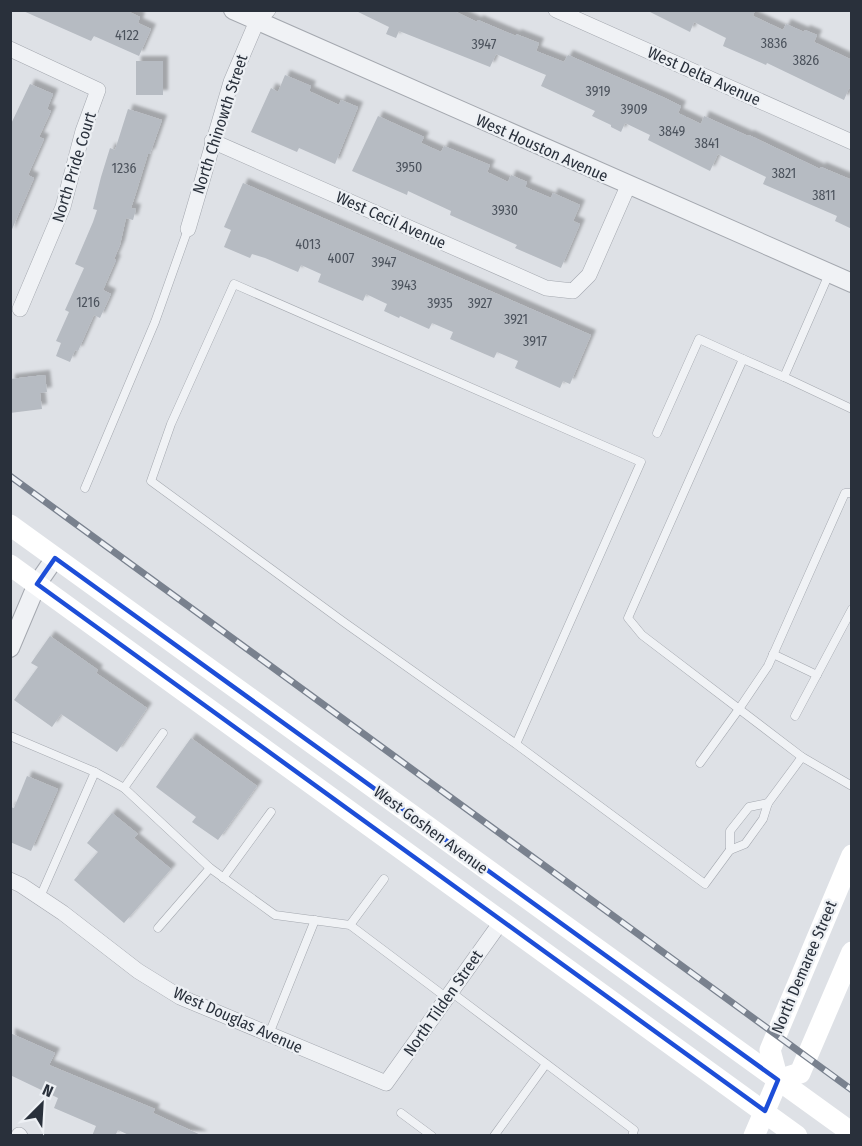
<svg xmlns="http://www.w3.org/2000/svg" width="862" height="1146" viewBox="0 0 862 1146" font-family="'Fira Sans Condensed',sans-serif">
<defs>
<filter id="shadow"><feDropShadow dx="5" dy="-5" stdDeviation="1.5" flood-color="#0004"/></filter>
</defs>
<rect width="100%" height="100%" fill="#dee1e6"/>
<g fill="#b6bbc2" filter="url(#shadow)">
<polygon points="21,10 125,10 140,17 138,23 151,29 139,56 94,36 91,41"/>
<polygon points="354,10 452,10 477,22 478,20 516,36 516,34 539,43 536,51 564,62 568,55 667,99 681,106 678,113 701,124 704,116 748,136 749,135 820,169 821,167 852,180 852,229 835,221 837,216 763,184 766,177 718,154 710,171 648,140 650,135 625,123 621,132 611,127 611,125 592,116 595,111 541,86 546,75 496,54 490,67 399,31 396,38 386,34 389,27"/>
<polygon points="646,10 755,10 753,16 783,30 786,24 804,32 805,30 817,35 814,42 852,60 852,89 849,88 844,100 767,63 766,65 723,46 726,38 694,22 690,32"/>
<rect x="136" y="61" width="27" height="34"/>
<polygon points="285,75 311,86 309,91 339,105 341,100 358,107 335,164 299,148 297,152 251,132 271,88 278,92"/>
<polygon points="30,84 53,94 47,109 51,111 39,137 44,139 28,175 34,178 10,234 10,126"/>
<polygon points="128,109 162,120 150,154 148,154 135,196 131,208 136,209 133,220 126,218 120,245 114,259 116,260 103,290 111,294 100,318 94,315 78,351 75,350 70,362 56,356 61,343 56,341 69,312 65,310 84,268 75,264 93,222 97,210 93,209 101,177 110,148 115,150"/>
<polygon points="378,116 424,137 421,143 441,152 444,146 490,165 487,172 508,182 511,175 527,182 525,187 551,198 553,193 580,205 573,221 580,224 561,268 515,248 517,245 450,215 451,211 408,191 407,195 352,171"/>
<polygon points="243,183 591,335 570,384 563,381 560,388 515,368 518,361 497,352 494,358 450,339 453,332 432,323 429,329 400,316 399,318 384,311 387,304 366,294 363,301 318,282 321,274 301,265 298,272 265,258 252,254 250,258 224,247 231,230 224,227"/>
<polygon points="45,375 47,392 40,393 42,409 10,413 10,379"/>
<polygon points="50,636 98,670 96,673 147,708 117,752 61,714 52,727 14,700 38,667 31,663"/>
<polygon points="191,738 257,786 218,840 192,822 196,817 156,787"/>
<polygon points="27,776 58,789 31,851 10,842 10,807 14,808"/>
<polygon points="112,813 138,834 134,838 171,869 124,923 74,880 98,852 87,843"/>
<polygon points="10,1033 55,1053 49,1065 155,1109 153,1113 203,1136 131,1136 118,1130 115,1136 92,1136 96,1126 54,1108 58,1098 10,1075"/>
</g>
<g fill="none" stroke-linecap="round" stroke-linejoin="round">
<defs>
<g id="service">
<polyline points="784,377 852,409"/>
<polyline points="657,433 699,339 743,359"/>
<polyline points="85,488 155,322 188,229"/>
<polyline points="773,654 817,675"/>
<polyline points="795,716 852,609"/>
<polyline points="10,736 95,772 124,788 210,868 275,915 350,925 447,998"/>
<polyline points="516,744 641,462 234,284 171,424 151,481 345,623 516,744 520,747 705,884 730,850 745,844 763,819 768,803 802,757 852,786"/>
<polyline points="802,757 642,635 628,618 743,359 784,377 829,274"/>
<polyline points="700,763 739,709 768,666 845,493 852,493"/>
<polyline points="124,788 163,733"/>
<polyline points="730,850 730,831 749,807 768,803"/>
<polyline points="223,878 271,812"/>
<polyline points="40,897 95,772"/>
<polyline points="350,925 384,879"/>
<polyline points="158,928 210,868"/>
<polyline points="451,992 634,1130 632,1136"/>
<polyline points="269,1034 315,920"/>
<polyline points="401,1113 432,1136"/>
<polyline points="494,1136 546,1064"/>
</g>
<g id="minor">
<polyline points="556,10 852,142"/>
<polyline points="10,49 98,90 83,131 63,207 20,309"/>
<polyline points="212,141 546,288 573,291 589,275 628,186"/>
<polyline points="188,229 231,82 257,21 268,10"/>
<polyline points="10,880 21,885 63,913 138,971 180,997 386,1083 501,922"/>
<polyline points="19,1135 20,1136"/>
</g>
<g id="tertiary">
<polyline points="233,10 852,283"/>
<polyline points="10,648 37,584 55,558"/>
</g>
</defs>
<use href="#service" stroke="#a4a8af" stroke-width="9"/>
<use href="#minor" stroke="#a4a8af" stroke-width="16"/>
<use href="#tertiary" stroke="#a4a8af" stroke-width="20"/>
<use href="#service" stroke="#f0f2f5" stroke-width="8"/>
<use href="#minor" stroke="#f0f2f5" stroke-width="15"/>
<use href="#tertiary" stroke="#f0f2f5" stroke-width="18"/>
<g stroke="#fff" stroke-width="21">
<polyline points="10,525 852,1133"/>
<polyline points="10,565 797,1136"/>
<polyline points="778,1080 800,1073 852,952"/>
<polyline points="754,1136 778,1080 770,1050 852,855"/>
</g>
<defs>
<polyline id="rail" points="10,476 852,1090"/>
</defs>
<use href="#rail" stroke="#79818e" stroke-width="7"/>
<use href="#rail" stroke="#edf0f4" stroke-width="4.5" stroke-dasharray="14" stroke-linecap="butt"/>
</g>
<path fill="none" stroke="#1d4ed8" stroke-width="4.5" stroke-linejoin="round" d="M55,558L778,1080L765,1111L37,584Z"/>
<g text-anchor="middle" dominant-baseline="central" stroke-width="4.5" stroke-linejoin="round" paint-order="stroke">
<g font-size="14" fill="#4c535d">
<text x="127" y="35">4122</text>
<text x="774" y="43">3836</text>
<text x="484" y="44">3947</text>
<text x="806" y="60">3826</text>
<text x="598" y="91">3919</text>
<text x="634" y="109">3909</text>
<text x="672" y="131">3849</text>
<text x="707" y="143">3841</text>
<text x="409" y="167">3950</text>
<text x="124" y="168">1236</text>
<text x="784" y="173">3821</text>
<text x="824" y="195">3811</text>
<text x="505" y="210">3930</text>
<text x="308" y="244">4013</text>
<text x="341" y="258">4007</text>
<text x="384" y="262">3947</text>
<text x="404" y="285">3943</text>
<text x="88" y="302">1216</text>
<text x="440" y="303">3935</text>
<text x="480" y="303">3927</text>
<text x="516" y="319">3921</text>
<text x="535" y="341">3917</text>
</g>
<g font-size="16" fill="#29303b" stroke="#edf0f4">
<text transform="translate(704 76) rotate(24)">West Delta Avenue</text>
<text transform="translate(220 124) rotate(-72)">North Chinowth Street</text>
<text transform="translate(542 148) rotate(24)">West Houston Avenue</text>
<text transform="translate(74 167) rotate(-73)">North Pride Court</text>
<text transform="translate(391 220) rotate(24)">West Cecil Avenue</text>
<text transform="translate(431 830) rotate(36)">West Goshen Avenue</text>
<text transform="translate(804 967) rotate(-67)">North Demaree Street</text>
<text transform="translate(443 1003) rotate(-55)">North Tilden Street</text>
<text transform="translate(238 1020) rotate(24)">West Douglas Avenue</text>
</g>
</g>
<rect width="862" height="1146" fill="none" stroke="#29303b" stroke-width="24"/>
<g transform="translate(42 1104) rotate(24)" stroke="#edf0f4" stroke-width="4.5" paint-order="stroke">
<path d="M0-4.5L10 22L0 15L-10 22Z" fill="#29303b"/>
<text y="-9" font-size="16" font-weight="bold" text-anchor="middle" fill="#29303b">N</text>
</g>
</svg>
